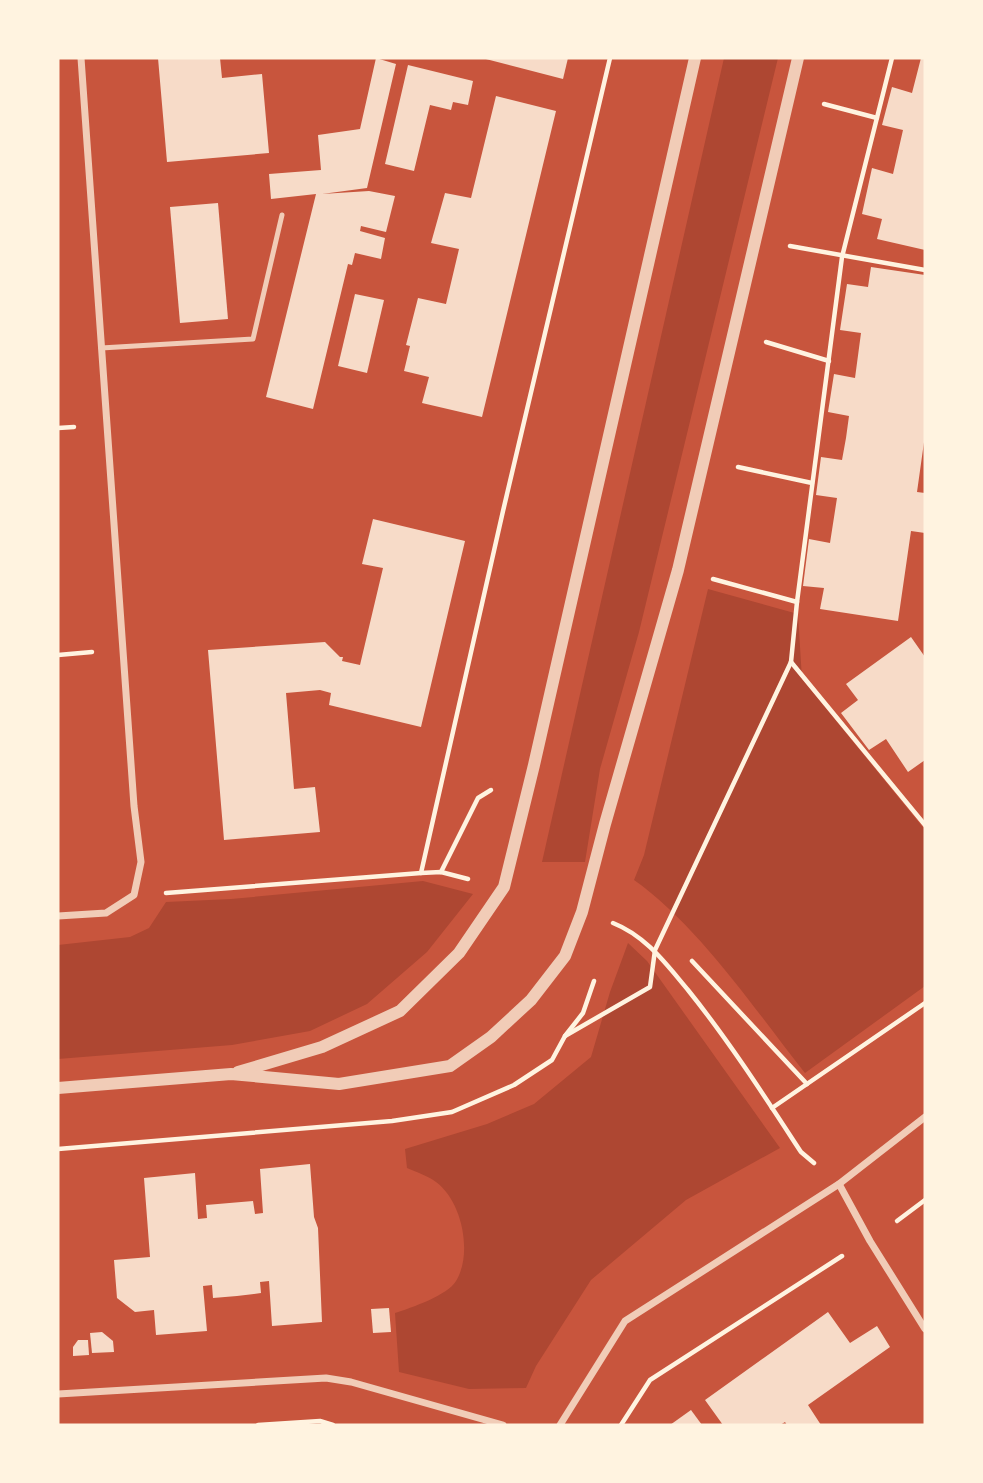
<svg xmlns="http://www.w3.org/2000/svg" width="983" height="1483" viewBox="0 0 983 1483" font-family="'IBM Plex Sans',sans-serif">
<rect width="100%" height="100%" fill="#c8553d"/>
<g fill="#ae4732">
<polygon points="724,58 778,58 639,632 600,769 585,862 542,862"/>
<path d="M708,589L798,614L802,679L925,830V986L805,1073C756,1011 698,925 634,880L644,855Z"/>
<polygon points="423,881 473,894 427,952 367,1004 310,1031 232,1045 58,1059 58,945 130,937 149,928 166,902 231,899"/>
<path d="M628,943L647,961L780,1148L686,1200L591,1280L536,1366L526,1388L469,1389L399,1372L395,1313C411,1308 448,1295 456,1281C473,1253 462,1201 436,1182C428,1176 416,1172 407,1168L405,1149L487,1124L534,1104L591,1057L610,992Z"/>
</g>
<g fill="#f7dbc8">
<polygon points="158,58 220,58 222,78 262,74 269,153 167,162"/>
<polygon points="376,58 396,64 367,188 322,194 369,191 395,196 386,232 361,226 360,231 385,238 381,259 355,253 352,265 348,264 313,409 266,397 316,194 271,199 269,174 321,170 318,135 360,129"/>
<polygon points="482,58 568,58 563,79"/>
<polygon points="921,58 925,58 925,250 877,239 882,219 862,214 872,168 893,174 903,130 882,125 892,87 912,93"/>
<polygon points="408,65 473,81 468,105 453,102 451,110 430,105 414,171 385,164"/>
<polygon points="496,96 556,111 482,417 422,403 429,377 404,371 410,346 406,345 418,298 446,304 459,249 431,243 445,193 471,198"/>
<polygon points="218,203 228,319 180,323 170,207"/>
<polygon points="871,267 925,275 925,435 917,492 925,493 925,533 911,531 898,621 820,609 824,588 803,586 809,539 830,543 837,498 816,495 821,457 842,460 846,438 849,416 828,412 834,374 855,378 861,333 840,330 847,284 868,287"/>
<polygon points="355,294 384,300 367,373 338,366"/>
<polygon points="373,519 465,541 421,727 329,705 331,693 320,690 286,693 294,789 315,787 320,832 224,840 208,650 325,642 340,657 343,657 342,661 360,665 383,568 362,564"/>
<polygon points="911,637 925,657 925,760 908,772 886,739 869,750 841,713 858,700 846,684"/>
<polygon points="310,1164 314,1217 318,1228 322,1322 272,1326 269,1281 260,1282 261,1293 237,1296 213,1298 212,1285 203,1286 207,1331 156,1335 154,1310 135,1312 117,1298 114,1260 150,1257 144,1178 195,1173 198,1219 207,1218 206,1205 253,1201 255,1214 263,1213 260,1169"/>
<polygon points="389,1308 391,1332 373,1333 371,1309"/>
<polygon points="828,1312 850,1343 877,1326 890,1347 808,1405 821,1425 787,1425 785,1422 780,1425 723,1425 705,1400"/>
<polygon points="102,1332 113,1341 114,1352 92,1353 90,1333"/>
<polygon points="78,1340 88,1340 89,1355 73,1356 73,1347"/>
<polygon points="691,1410 702,1425 670,1425"/>
</g>
<g fill="none" stroke-linecap="round" stroke-linejoin="round">
<g stroke="#fff3e0" stroke-width="4.5">
<polyline points="824,104 877,118"/>
<polyline points="790,246 925,270"/>
<polyline points="766,342 829,361"/>
<polyline points="58,428 74,427"/>
<polyline points="738,467 812,483"/>
<polyline points="713,579 797,602"/>
<polyline points="58,655 92,652"/>
<polyline points="791,662 925,825"/>
<polyline points="441,872 478,798 491,790"/>
<polyline points="421,873 503,511 610,58"/>
<polyline points="166,893 421,873 441,872 468,879"/>
<path d="M613,923C646,936 666,964 688,990C729,1041 765,1097 801,1152L814,1163"/>
<polyline points="692,961 807,1084"/>
<polyline points="565,1036 650,987 655,950 791,662 797,602 842,257 892,58"/>
<polyline points="772,1108 925,1003"/>
<polyline points="58,1149 392,1121 452,1112 514,1085 552,1060 565,1036 583,1013 594,981"/>
<polyline points="897,1221 925,1200"/>
<polyline points="258,1425 320,1421 333,1425"/>
<polyline points="621,1425 650,1380 842,1256"/>
</g>
<polyline stroke="#f1ccb7" stroke-width="5" points="101,348 253,339 282,215"/>
<g stroke="#f1ccb7" stroke-width="7">
<polyline points="58,916 106,913 134,895 141,862 134,806 81,58"/>
<polyline points="839,1184 870,1241 925,1329"/>
<polyline points="58,1394 326,1378 351,1382 503,1425"/>
<polyline points="560,1425 625,1321 839,1184 925,1117"/>
</g>
<g stroke="#f1ccb7" stroke-width="12">
<polyline points="238,1072 322,1047 400,1011 459,953 504,887 534,765 695,58"/>
<polyline points="58,1088 231,1074 339,1084 450,1066 491,1037 531,1000 565,956 582,912 605,824 678,570 798,58"/>
</g>
</g>
<rect width="983" height="1483" fill="none" stroke="#fff3e0" stroke-width="119"/>
</svg>
